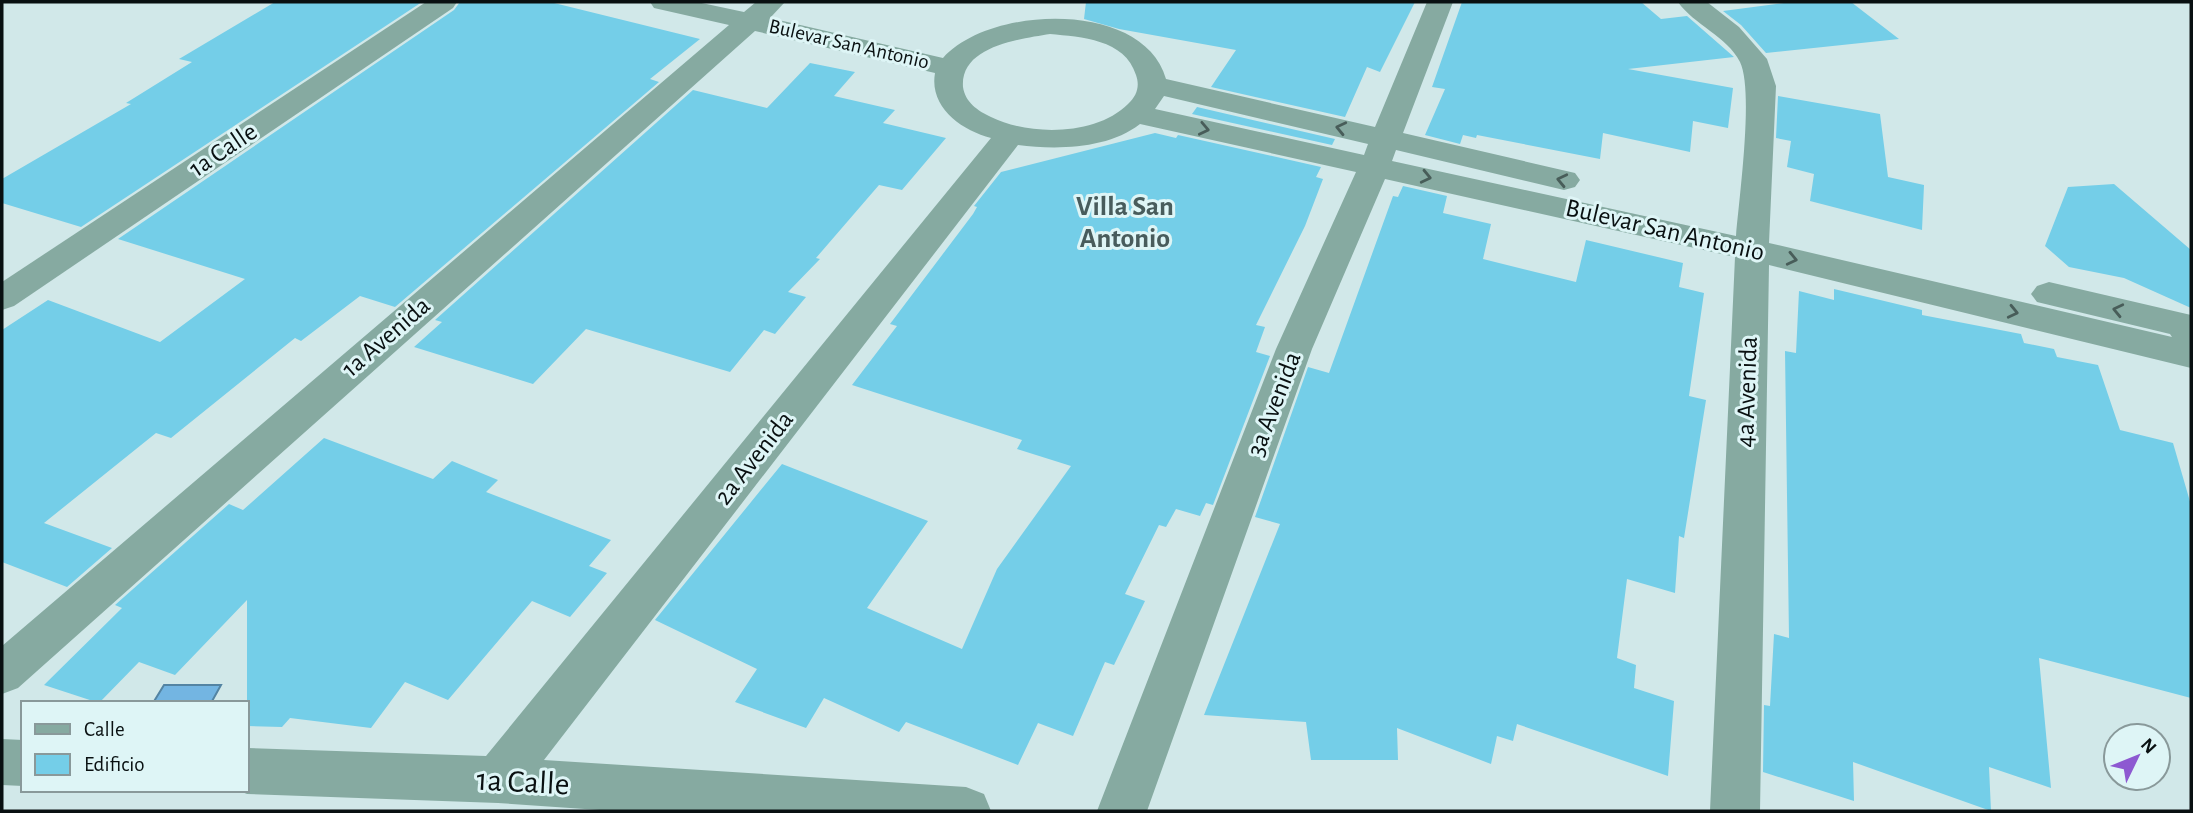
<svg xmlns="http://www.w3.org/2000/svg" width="2193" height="813" viewBox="0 0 2193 813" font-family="'Alegreya Sans',sans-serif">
<rect width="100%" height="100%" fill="#d1e8e9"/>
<polygon fill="#73b5e2" stroke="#5384a3" stroke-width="2" points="164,685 221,685 211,703 153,703"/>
<g fill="#74cee8">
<polygon points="275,2 422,2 81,227 2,203 2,179 131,104 126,103 192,62 179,59"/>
<polygon points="460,2 550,2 700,39 650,79 659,82 395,307 360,296 301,341 295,338 171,438 156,433 44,523 112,548 67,587 2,562 2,330 48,300 160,342 245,279 118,239 454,10"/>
<polygon points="1086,2 1415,2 1380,72 1367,67 1345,117 1211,87 1236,50 1119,29 1084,19"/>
<polygon points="1462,2 1641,2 1661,19 1687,16 1734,57 1628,69 1733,88 1728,128 1693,121 1690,152 1603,133 1600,159 1477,135 1476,138 1463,135 1460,144 1425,135 1445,89 1432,87"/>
<polygon points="1792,2 1851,2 1899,39 1766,53 1741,25 1723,11"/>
<polygon points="810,63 855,72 834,96 895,110 883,123 946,138 902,190 879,185 816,258 820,259 788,292 806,297 775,334 764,330 730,372 586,329 533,384 414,347 442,322 435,320 693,90 767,108"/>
<polygon points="1778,96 1880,114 1888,177 1924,185 1922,230 1810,201 1814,174 1787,167 1791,141 1776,138"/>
<polygon points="1197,107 1335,139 1332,145 1192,114"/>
<polygon points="1155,133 1176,138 1178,135 1321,167 1316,177 1323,179 1305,226 1256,325 1265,327 1256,352 1270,356 1213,505 1206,503 1200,516 1176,509 1166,527 1159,525 1125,594 1145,601 1114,665 1105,662 1073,736 1038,723 1018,765 906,722 899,732 824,698 806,728 735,702 757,669 655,620 782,464 928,521 867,608 962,649 997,569 1071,466 1017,449 1022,440 852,385 897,326 890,324 973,214 977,207 974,206 1001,172"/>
<polygon points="2114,184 2191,250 2191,308 2124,278 2069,267 2045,246 2068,187"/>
<polygon points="1403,186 1447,196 1443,213 1491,224 1483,259 1576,282 1586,240 1683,263 1679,287 1704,293 1689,396 1706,400 1684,538 1679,536 1675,593 1627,579 1617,658 1636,665 1634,688 1674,701 1668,776 1517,724 1513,741 1497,736 1491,764 1397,728 1398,760 1311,760 1306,722 1204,715 1280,524 1255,517 1308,367 1329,373 1393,196 1398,197"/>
<polygon points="1834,289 1922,310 1922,315 2021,334 2024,343 2054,349 2057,357 2098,365 2120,430 2173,443 2191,505 2191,698 2039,658 2051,788 1989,767 1991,811 1853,762 1854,801 1763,772 1764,705 1770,706 1774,634 1789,638 1785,351 1796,353 1799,291 1834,300"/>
<polygon points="324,438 433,479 452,461 498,480 486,492 611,540 589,566 607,573 570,617 532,601 448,700 405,682 371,728 290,718 282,727 247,726 247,600 175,675 139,662 99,703 44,685 122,608 115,605 229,504 243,510"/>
</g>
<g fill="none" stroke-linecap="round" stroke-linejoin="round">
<g fill="#86aaa1" fill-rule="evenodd">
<polygon points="426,2 457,2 453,8 14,306 2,310 2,282"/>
<path d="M650,2H697L744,12L756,2H785L770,18L943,58C990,5 1144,0 1166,79L1375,127L1427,2H1453L1403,133L1575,173L1580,180L1575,187L1564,190L1396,150L1392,161L1736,236C1739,199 1754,91 1740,62C1727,36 1694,25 1678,2H1707L1739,27L1767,59L1776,86L1769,243L2172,337L2170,334L2037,302L2031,294L2037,286L2049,282L2191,315V368L1769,265L1760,811H1710L1735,257L1385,179L1312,349L1147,811H1097L1276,349L1356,172L1140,124C1108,149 1057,150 1018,145L544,760L966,787L984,794L991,811H614L498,803L247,794L237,790H247V748L486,756L991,138C961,130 929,107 935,73L755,31L18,688L2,694V646L729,25L654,8ZM1050,34C1081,37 1125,39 1136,75C1140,86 1137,96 1128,104C1096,136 1029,136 991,117C978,111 965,102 963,87C960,46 1020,39 1050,34ZM1164,96L1368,144L1364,155L1155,109Z"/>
<polygon points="2,739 23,740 23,786 2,785"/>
</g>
</g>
<defs><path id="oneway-chevron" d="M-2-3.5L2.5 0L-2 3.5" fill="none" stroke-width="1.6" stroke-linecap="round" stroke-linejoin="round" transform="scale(1.75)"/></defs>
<g stroke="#485d59">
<use href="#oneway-chevron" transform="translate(1341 128) rotate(-167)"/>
<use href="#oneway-chevron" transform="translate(1204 129) rotate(12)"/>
<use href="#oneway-chevron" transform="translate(1426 177) rotate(13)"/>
<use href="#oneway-chevron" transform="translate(1562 180) rotate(-167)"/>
<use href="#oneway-chevron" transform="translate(1792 259) rotate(13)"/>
<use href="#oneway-chevron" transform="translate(2118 310) rotate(-167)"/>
<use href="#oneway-chevron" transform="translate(2013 312) rotate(13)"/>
</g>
<g text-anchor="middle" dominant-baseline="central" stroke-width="6" stroke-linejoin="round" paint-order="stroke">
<g font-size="21" fill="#091011" stroke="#def5f6">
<text transform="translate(849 44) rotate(13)">Bulevar San Antonio</text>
</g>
<g font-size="26" fill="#091011" stroke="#def5f6">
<text transform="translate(223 150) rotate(-34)">1a Calle</text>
<text transform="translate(1665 230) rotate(13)">Bulevar San Antonio</text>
<text transform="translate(386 337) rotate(-41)">1a Avenida</text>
<text transform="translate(1747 392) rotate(-88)">4a Avenida</text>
<text transform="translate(1274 404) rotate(-69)">3a Avenida</text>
<text transform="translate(754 458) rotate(-52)">2a Avenida</text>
</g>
<g font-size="28" font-weight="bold" fill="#485c5c" stroke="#def5f6">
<text x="1125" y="207">Villa San<tspan x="1125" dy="32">Antonio</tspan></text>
</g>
<g font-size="32" fill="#091011" stroke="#def5f6">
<text transform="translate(523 782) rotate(3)">1a Calle</text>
</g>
</g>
<rect width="2193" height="813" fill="none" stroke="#091011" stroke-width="7"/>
<rect x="21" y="701" width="228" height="91" fill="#def5f6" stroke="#89999a" stroke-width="2"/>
<rect x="35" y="724" width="35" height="10" fill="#86aaa1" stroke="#89999a" stroke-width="2"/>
<text x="84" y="736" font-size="21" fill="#091011">Calle</text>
<rect x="35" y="754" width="35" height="21" fill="#74cee8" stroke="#89999a" stroke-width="2"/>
<text x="84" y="771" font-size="21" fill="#091011">Edificio</text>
<g transform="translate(2137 757) rotate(47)"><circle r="33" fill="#def5f6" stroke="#89999a" stroke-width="2"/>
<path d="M0-5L12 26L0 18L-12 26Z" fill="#8d59d1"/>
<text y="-10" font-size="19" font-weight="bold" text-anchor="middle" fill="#091011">N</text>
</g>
</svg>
